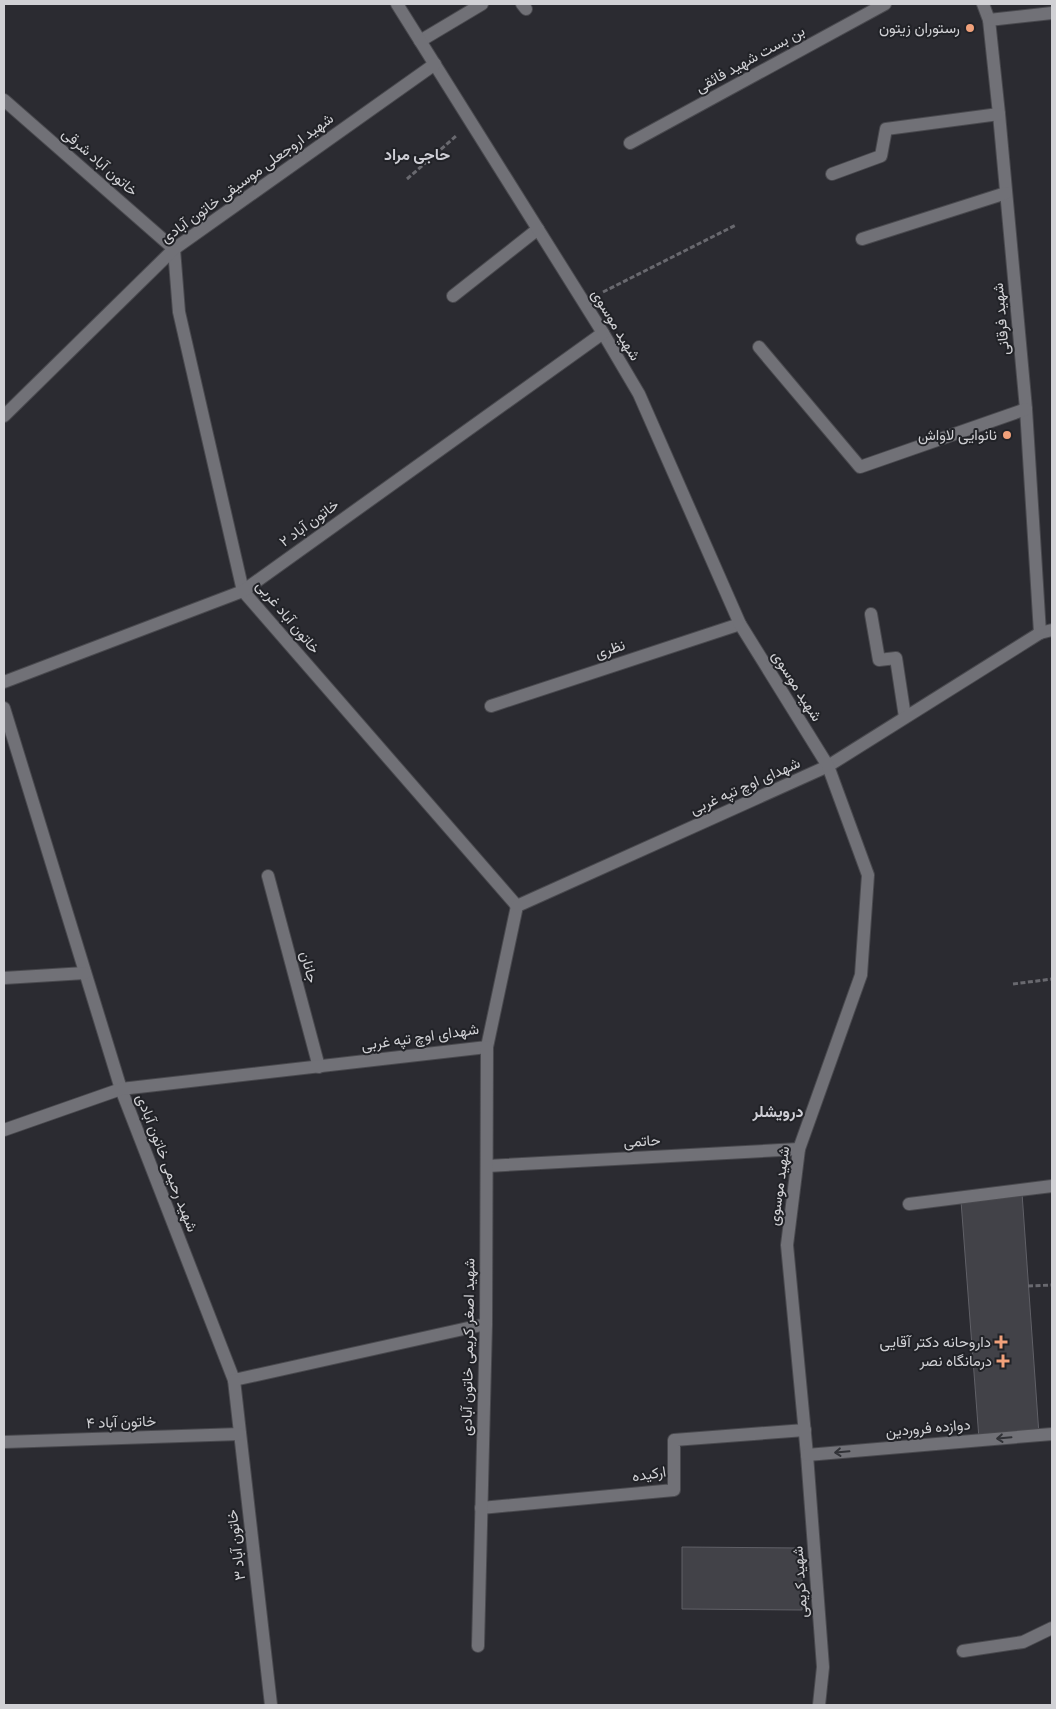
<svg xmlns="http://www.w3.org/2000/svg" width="1056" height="1709" viewBox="0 0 1056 1709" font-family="'Fira Sans Condensed',Vazirmatn,sans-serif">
<rect width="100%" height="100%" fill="#2b2b31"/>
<g fill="#424248" stroke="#606067">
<polygon points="1022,1193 1039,1435 979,1439 961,1201"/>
<polygon points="682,1547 802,1548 802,1610 682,1609"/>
</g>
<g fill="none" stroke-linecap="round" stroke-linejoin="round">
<defs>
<g id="service">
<polyline points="522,4 526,9"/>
<polyline points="983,4 989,20 999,114 1026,409 1040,633"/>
<polyline points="989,20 1052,13"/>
<polyline points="420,41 482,4"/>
<polyline points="630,143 885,4"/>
<polyline points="832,174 881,156 886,129 999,114"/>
<polyline points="862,239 1006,193"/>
<polyline points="174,249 179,312 243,591 517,906"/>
<polyline points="453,296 538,229"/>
<polyline points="759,347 860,467 1026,409"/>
<polyline points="871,614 879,660 896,658 905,717"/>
<polyline points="491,706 740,624"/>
<polyline points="4,708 121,1089 234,1380 486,1324"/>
<polyline points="268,876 319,1067"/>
<polyline points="4,978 85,973"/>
<polyline points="4,1130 121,1089 487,1047 517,906 828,766 1040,633 1052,630"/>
<polyline points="487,1166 799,1149"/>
<polyline points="909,1204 1052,1186"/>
<polyline points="234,1380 271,1705"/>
<polyline points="4,1442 240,1434"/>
<polyline points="481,1508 674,1490 674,1440 805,1430"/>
<polyline points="478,1646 486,1324 487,1047"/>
<polyline points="963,1651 1023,1642 1052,1628"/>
</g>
<g id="minor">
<polyline points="397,4 603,333 639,394 740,624 828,766 868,875 861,975 799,1149 787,1245 807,1455 823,1667 819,1705"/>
<polyline points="4,100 174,249"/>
<polyline points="4,416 174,249 435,64"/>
<polyline points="4,682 243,591 603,333"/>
<polyline points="807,1455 1052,1434"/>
</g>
</defs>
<use href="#service" stroke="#49494e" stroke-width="14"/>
<use href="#minor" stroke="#49494e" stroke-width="14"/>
<g stroke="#69696f" stroke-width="3" stroke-dasharray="5 2.5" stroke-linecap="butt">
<polyline points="407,179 456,136"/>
<polyline points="603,292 736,225"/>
<polyline points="1013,984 1052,979"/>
<polyline points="1028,1286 1052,1285"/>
</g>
<use href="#service" stroke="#717177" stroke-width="12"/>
<use href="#minor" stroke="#717177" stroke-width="12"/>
</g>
<defs><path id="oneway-shaft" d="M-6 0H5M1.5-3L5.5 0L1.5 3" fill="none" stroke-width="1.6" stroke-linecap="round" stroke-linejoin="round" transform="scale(1.25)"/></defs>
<g stroke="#313237">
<use href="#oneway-shaft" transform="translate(1004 1438) rotate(175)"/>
<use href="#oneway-shaft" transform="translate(842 1452) rotate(175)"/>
</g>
<g fill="#f1a17b" stroke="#212227" stroke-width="2">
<circle cx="970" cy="28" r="5"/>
<circle cx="1007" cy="435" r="5"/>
<path d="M998.5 1334.5h5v5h5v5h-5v5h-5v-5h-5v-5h5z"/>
<path d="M1000.5 1353.5h5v5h5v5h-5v5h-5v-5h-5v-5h5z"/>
</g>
<g text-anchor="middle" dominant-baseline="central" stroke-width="4" stroke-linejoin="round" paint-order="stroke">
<g font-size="15" fill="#d1d1d5" stroke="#212227" text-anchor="end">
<text x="960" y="28">رستوران زیتون</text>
<text x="997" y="435">نانوایی لاواش</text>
<text x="991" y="1342">داروحانه دکتر آقایی</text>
<text x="992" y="1361">درمانگاه نصر</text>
</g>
<g font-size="15" fill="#d1d1d5" stroke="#212227">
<text transform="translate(750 59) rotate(-29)">بن بست شهید فائقی</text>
<text transform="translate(100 162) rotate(41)">خاتون آباد شرقی</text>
<text transform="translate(247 178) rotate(-36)">شهید اروجعلی موسیقی خاتون آبادی</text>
<text transform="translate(1001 319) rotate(-95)">شهید فرقانی</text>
<text transform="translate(616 325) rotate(59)">شهید موسوی</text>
<text transform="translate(309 523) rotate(-36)">خاتون آباد ۲</text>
<text transform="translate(288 617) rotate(50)">خاتون آباد غربی</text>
<text transform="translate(610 649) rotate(-18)">نظری</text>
<text transform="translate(797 686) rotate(58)">شهید موسوی</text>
<text transform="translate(745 786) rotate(-24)">شهدای اوچ تپه غربی</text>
<text transform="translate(309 967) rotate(75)">جانان</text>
<text transform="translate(420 1037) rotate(-8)">شهدای اوچ تپه غربی</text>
<text transform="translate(642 1141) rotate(-3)">حاتمی</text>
<text transform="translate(167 1163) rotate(69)">شهید رحیمی خاتون آبادی</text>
<text transform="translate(779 1186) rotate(-82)">شهید موسوی</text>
<text transform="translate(468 1347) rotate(-89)">شهید اصغر کریمی خاتون آبادی</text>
<text transform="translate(121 1422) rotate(-2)">خاتون آباد ۴</text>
<text transform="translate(928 1428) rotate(-5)">دوازده فروردین</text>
<text transform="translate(649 1474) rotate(-9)">ارکیده</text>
<text transform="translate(236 1545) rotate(-97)">خاتون آباد ۳</text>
<text transform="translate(800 1582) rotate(-94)">شهید کریمی</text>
</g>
<g font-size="16" font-weight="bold" fill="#ceced5" stroke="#212227">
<text x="417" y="154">حاجی مراد</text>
<text x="778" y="1111">درویشلر</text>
</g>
</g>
<rect width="1056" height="1709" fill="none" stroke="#d1d1d5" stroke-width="10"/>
</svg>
